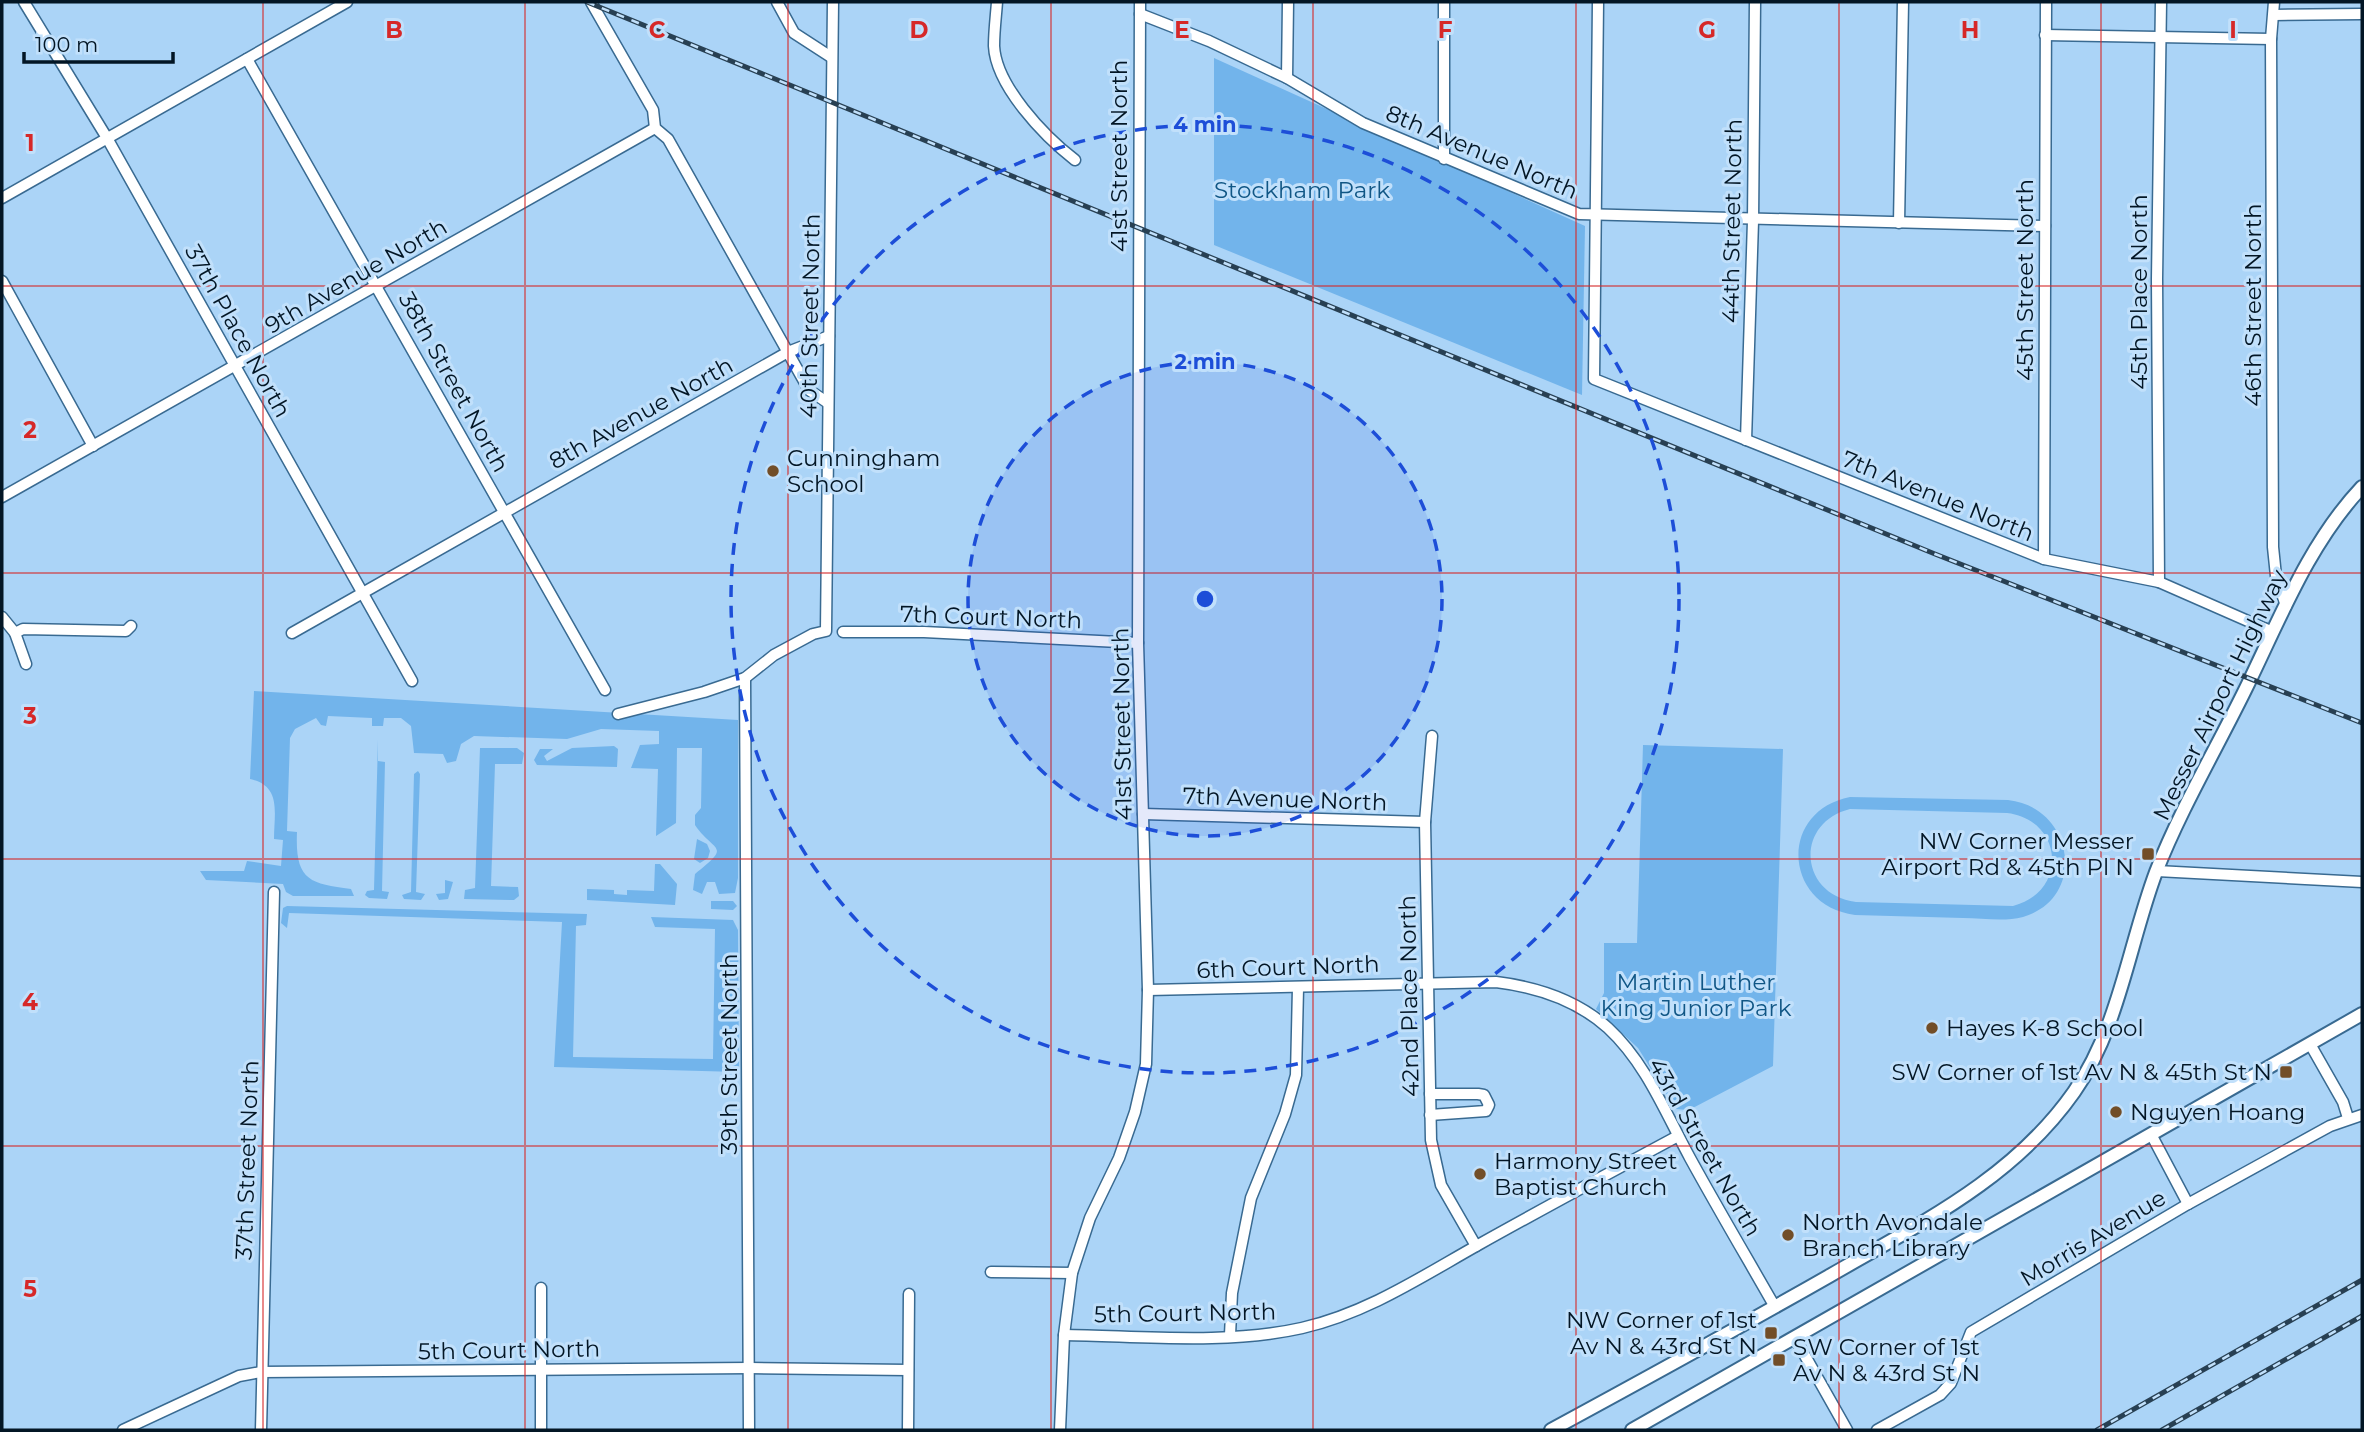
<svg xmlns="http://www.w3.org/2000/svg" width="2364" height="1432" viewBox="0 0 2364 1432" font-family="Montserrat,sans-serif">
<rect width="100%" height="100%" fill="#abd4f7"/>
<g fill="#72b4eb" fill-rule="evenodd">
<polygon points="1214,58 1585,226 1582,395 1214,245"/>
<path d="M254,691L738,720V878L735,893L719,894L715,882H707L702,894L693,890L695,874C733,844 714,853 695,825V815L701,808L702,748H677L676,823L656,836L658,769L631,768L640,745L659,744V731L601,729L567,739L474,736L461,744L456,761L447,763L443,754L414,753L411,726L401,718H384L383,726H372V718L328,716L326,726L321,725L316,718L295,729L290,738L287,831L297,832C295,879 308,884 351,889L354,896H293L286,892L283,884L206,880L200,871H244L247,861L281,866L283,840L274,839C274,813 282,786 250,779Z"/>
<polygon points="378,740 378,761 385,762 382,891 389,892 387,899 369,898 365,895 367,891 374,890"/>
<polygon points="1643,745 1783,749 1773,1066 1689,1110 1676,1109 1638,1048 1596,1009 1604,993 1604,943 1637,943"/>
<polygon points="614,746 618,749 617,767 537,765 534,760 540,749 553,749 544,756 547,761 572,748"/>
<polygon points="480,748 517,748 524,753 522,764 495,764 491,886 518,887 519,896 514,900 464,899 465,890 475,888"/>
<polygon points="418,771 420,774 416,892 425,894 421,900 404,899 402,895 411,892 414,774"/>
<path d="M1850,797L2008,800C2074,807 2088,898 2023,917C2004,922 1982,918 1963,918C1927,917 1891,916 1855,915C1783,906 1778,811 1850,797ZM1850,809L2007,813C2064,820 2068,892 2013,906L1856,902C1799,895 1794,823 1850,809Z"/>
<polygon points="697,839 707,844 710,851 708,858 700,863 694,859"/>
<polygon points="655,864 660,864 677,884 675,905 587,900 587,889 614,890 614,894 627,895 627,890 654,891"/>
<polygon points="445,880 453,882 448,899 439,900 436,894 445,893"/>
<polygon points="711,901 733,901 737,906 733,910 711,909"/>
<polygon points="287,906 587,914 586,925 576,926 573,1057 713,1059 715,929 655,927 651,917 733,920 738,930 739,1072 554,1067 562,922 289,913 287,928 281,923 283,908"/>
</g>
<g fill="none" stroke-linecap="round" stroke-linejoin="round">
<defs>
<g id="minor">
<polyline points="24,2 107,138 412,681"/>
<polyline points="591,2 653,110 655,128 668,139 809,390 828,403"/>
<polyline points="777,2 794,33 831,57"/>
<path d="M997,2C996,16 994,31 994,46C996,86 1044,136 1075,160"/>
<polyline points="1598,2 1594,379 2044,559 2159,582 2273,632"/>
<polyline points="2274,2 2271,39 2273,547 2276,576 2286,606"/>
<polyline points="1140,14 1209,41 1287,78 1363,123 1579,214 2045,226"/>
<polyline points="2274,15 2362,14"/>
<polyline points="2045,35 2271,39"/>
<polyline points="247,59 605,690"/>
<polyline points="1287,78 1288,2"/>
<polyline points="1444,159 1444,2"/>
<polyline points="2,198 347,2"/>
<polyline points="1899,223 1903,2"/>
<polyline points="2,281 93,446"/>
<polyline points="1746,440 1753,221 1755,2"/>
<polyline points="2,497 655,128"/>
<polyline points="2044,559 2046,2"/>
<polyline points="2159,582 2157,279 2161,2"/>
<polyline points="2,617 15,633 26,664"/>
<polyline points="843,632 924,632 1138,643"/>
<polyline points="15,633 23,629 126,631 131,626"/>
<polyline points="292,633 788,352 829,336"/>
<polyline points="745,678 749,1430"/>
<polyline points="618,714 704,692 745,678 774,655 813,634 826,631 833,2"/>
<polyline points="1432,736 1425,822 1431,1140 1441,1185 1476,1246"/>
<polyline points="1143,814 1425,822"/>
<polyline points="2157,871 2362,882"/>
<path d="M1148,990L1496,982C1537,987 1577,1000 1608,1028C1646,1063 1666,1114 1690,1158C1718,1209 1747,1258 1775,1307"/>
<polyline points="2310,1044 2343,1102 2348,1118"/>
<polyline points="1430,1094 1478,1094 1484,1095 1489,1105 1486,1111 1430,1115"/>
<polyline points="2152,1136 2188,1204"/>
<polyline points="991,1272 1072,1273"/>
<polyline points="541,1288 541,1430"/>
<path d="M1064,1335C1142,1336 1226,1345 1302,1328C1367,1313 1421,1277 1478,1245C1544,1208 1611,1172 1678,1136"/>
<polyline points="1230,1335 1232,1293 1251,1198 1285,1114 1296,1075 1298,988"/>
<polyline points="1795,1338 1847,1430"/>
<polyline points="123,1430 239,1376 261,1372 750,1368 908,1370"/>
<polyline points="261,1430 274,892"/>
<polyline points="908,1430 909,1294"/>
<polyline points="1060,1430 1064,1335 1072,1273 1090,1218 1119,1158 1135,1112 1146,1064 1148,990 1138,643 1140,2"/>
<polyline points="1877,1430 1940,1395 1951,1383 1971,1332 2188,1204 2330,1126 2362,1115"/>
</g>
<g id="major">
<path d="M1551,1430C1645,1379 1738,1328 1831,1275C1921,1223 2013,1179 2074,1092C2119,1028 2129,944 2156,872C2181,808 2218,746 2248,684C2281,616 2310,542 2362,487"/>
<polyline points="1632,1430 2362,1014"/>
</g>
</defs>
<use href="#minor" stroke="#396a91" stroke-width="13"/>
<use href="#major" stroke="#396a91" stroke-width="16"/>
<use href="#minor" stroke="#fff" stroke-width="10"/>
<use href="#major" stroke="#fff" stroke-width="12"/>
<defs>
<g id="rail">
<polyline points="587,2 1935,554 2362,723"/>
<polyline points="2097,1430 2362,1280"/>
<polyline points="2162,1430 2362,1316"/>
</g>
</defs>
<use href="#rail" stroke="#284053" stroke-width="5"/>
<use href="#rail" stroke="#c1e0fb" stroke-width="2.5" stroke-dasharray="8" stroke-linecap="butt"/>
</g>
<path fill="none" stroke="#d62828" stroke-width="2" stroke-opacity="0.55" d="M263,2V1430M525,2V1430M788,2V1430M1051,2V1430M1313,2V1430M1576,2V1430M1839,2V1430M2101,2V1430M2,286H2362M2,573H2362M2,859H2362M2,1146H2362"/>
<circle cx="1205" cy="599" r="237" fill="#1d4ed8" fill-opacity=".12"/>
<g fill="none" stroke="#1d4ed8" stroke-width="3.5" stroke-dasharray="12 9">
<circle cx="1205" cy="599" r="237"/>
<circle cx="1205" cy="599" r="474"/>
</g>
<g fill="#724e28" stroke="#c1e0fb" stroke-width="2.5">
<circle cx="773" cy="471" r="7"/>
<rect x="2141" y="847" width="14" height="14" rx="3.5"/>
<circle cx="1932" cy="1028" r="7"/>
<rect x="2279" y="1065" width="14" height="14" rx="3.5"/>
<circle cx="2116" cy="1112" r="7"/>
<circle cx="1480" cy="1174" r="7"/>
<circle cx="1788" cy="1235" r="7"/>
<rect x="1764" y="1326" width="14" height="14" rx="3.5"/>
<rect x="1772" y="1353" width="14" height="14" rx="3.5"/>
</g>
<g text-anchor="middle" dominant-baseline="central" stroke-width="6" stroke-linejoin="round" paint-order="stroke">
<g font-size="23" fill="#031625" stroke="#c1e0fb">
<text transform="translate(1482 152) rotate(23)">8th Avenue North</text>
<text transform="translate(1119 156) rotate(-90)">41st Street North</text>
<text transform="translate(1732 221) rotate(-89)">44th Street North</text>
<text transform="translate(356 276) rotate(-30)">9th Avenue North</text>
<text transform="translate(2025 280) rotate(-90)">45th Street North</text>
<text transform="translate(2139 292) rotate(-90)">45th Place North</text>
<text transform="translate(2253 305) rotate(-90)">46th Street North</text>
<text transform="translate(810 316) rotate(-89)">40th Street North</text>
<text transform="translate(238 331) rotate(61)">37th Place North</text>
<text transform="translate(454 382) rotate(61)">38th Street North</text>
<text transform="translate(641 413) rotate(-29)">8th Avenue North</text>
<text transform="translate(1938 496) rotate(22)">7th Avenue North</text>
<text transform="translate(991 617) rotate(2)">7th Court North</text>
<text transform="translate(2220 695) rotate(-64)">Messer Airport Highway</text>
<text transform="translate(1122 724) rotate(-91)">41st Street North</text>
<text transform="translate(1285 799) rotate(2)">7th Avenue North</text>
<text transform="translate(1288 967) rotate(-2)">6th Court North</text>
<text transform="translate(1409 996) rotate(-91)">42nd Place North</text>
<text transform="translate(729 1054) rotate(-90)">39th Street North</text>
<text transform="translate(1705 1147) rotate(60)">43rd Street North</text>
<text transform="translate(247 1160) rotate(-88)">37th Street North</text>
<text transform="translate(2093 1238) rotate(-31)">Morris Avenue</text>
<text transform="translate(1185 1313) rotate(-1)">5th Court North</text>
<text transform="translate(509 1350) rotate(-1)">5th Court North</text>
</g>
<g font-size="23" fill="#105685" stroke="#c1e0fb">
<text x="1302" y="190">Stockham Park</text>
<text x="1696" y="982">Martin Luther<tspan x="1696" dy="26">King Junior Park</tspan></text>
</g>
<g font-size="23" fill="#031625" stroke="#c1e0fb" text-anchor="start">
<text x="787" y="458">Cunningham<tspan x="787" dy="26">School</tspan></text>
<text x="2134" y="841" text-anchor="end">NW Corner Messer<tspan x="2134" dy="26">Airport Rd &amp; 45th Pl N</tspan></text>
<text x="1946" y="1028">Hayes K-8 School</text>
<text x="2272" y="1072" text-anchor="end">SW Corner of 1st Av N &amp; 45th St N</text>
<text x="2130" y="1112">Nguyen Hoang</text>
<text x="1494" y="1161">Harmony Street<tspan x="1494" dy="26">Baptist Church</tspan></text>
<text x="1802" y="1222">North Avondale<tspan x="1802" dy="26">Branch Library</tspan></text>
<text x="1757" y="1320" text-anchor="end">NW Corner of 1st<tspan x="1757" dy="26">Av N &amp; 43rd St N</tspan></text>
<text x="1793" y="1347">SW Corner of 1st<tspan x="1793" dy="26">Av N &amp; 43rd St N</tspan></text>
</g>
</g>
<g font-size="23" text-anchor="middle" font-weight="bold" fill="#d62828" stroke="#c1e0fb" stroke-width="6" stroke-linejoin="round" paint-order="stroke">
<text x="394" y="38">B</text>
<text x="657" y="38">C</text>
<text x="919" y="38">D</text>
<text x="1182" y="38">E</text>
<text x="1445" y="38">F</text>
<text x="1707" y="38">G</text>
<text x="1970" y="38">H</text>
<text x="2233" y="38">I</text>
<text x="30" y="151">1</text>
<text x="30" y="438">2</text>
<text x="30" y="724">3</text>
<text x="30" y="1010">4</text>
<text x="30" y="1297">5</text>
</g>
<circle cx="1205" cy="599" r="10" fill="#1d4ed8" stroke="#c1e0fb" stroke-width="3.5"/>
<g font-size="21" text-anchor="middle" font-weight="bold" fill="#1d4ed8" stroke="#c1e0fb" stroke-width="6" stroke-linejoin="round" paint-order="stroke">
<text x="1205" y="132">4 min</text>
<text x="1205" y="369">2 min</text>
</g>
<rect width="2364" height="1432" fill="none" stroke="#031625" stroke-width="7"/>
<path d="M24 52v10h149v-10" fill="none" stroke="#031625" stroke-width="3.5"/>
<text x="35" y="52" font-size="21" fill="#031625" stroke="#c1e0fb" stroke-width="5" paint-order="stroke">100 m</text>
</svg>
